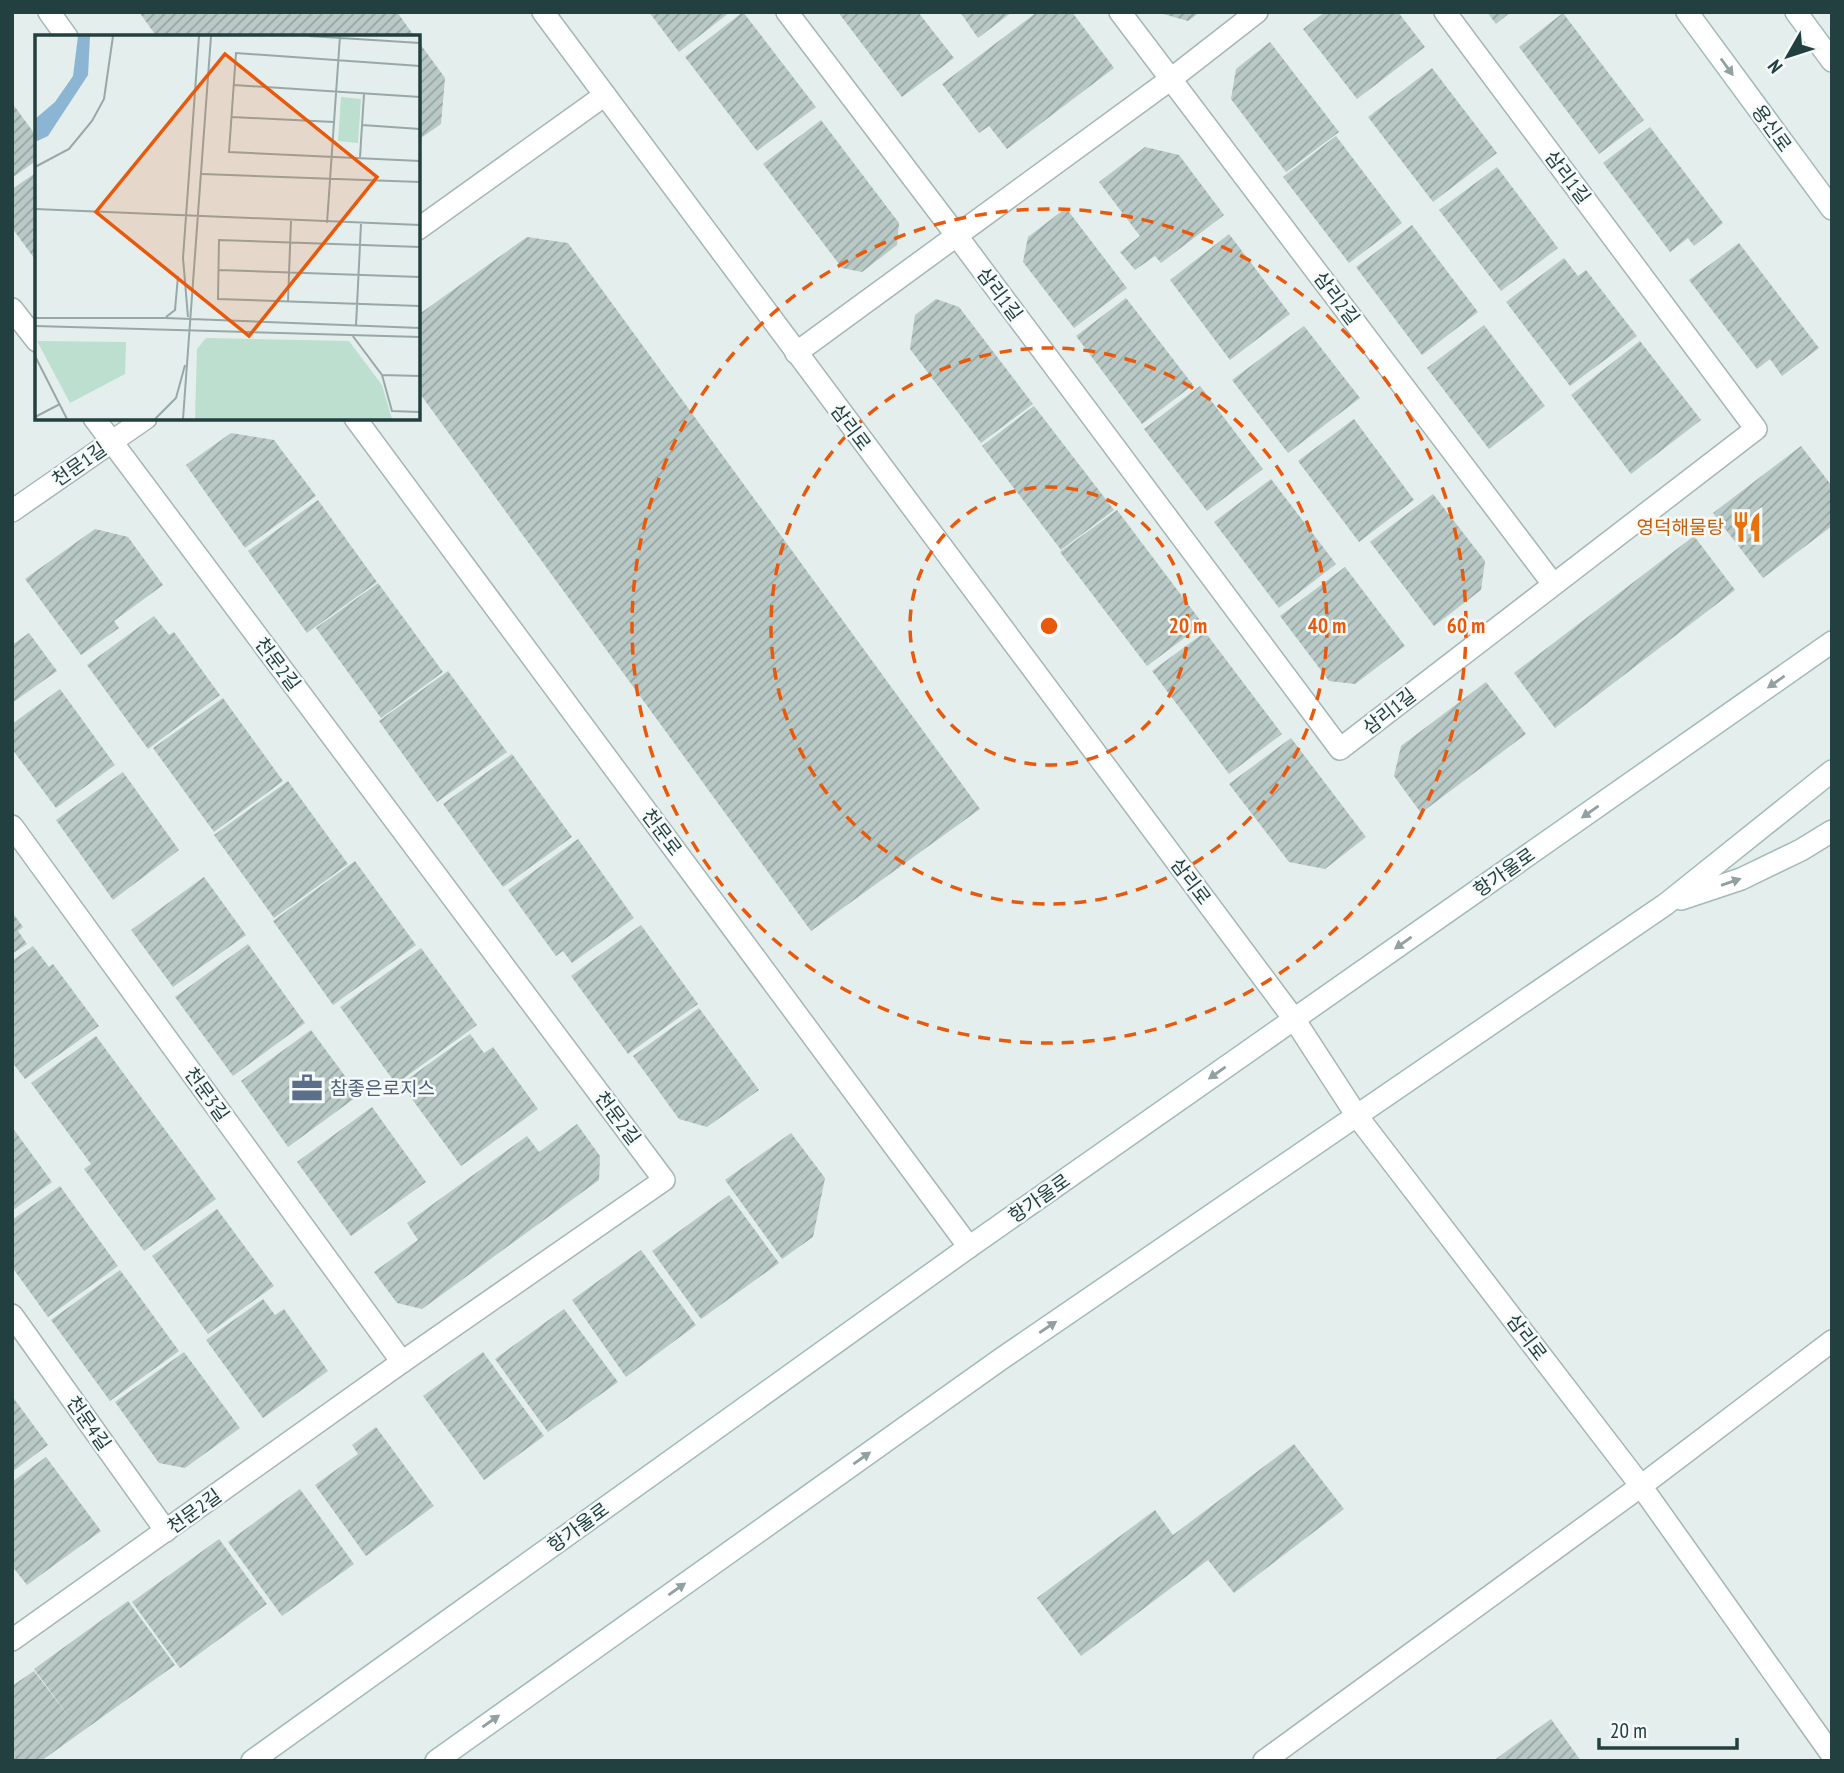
<svg xmlns="http://www.w3.org/2000/svg" width="1844" height="1773" viewBox="0 0 1844 1773" font-family="'PT Sans Narrow','Noto Sans KR',sans-serif">
<defs>
<pattern id="building-hatch" width="6" height="6" patternUnits="userSpaceOnUse" patternTransform="scale(1.75)"><rect width="6" height="6" fill="#b9c9c6"/><path d="M-1 1l2-2M0 6l6-6M5 7l2-2" fill="none" stroke="#96a5a2"/></pattern>
</defs>
<rect width="100%" height="100%" fill="#e4eeec"/>
<g fill="url(#building-hatch)">
<polygon points="139,12 397,12 415,37 157,37"/>
<polygon points="649,12 730,12 679,52"/>
<polygon points="743,12 816,107 757,151 685,57"/>
<polygon points="838,12 918,12 954,58 902,97"/>
<polygon points="960,12 1012,12 978,38"/>
<polygon points="1037,12 1072,12 1114,68 1007,149 989,126 979,133 942,84"/>
<polygon points="1156,12 1200,12 1188,21"/>
<polygon points="1325,12 1398,12 1425,47 1357,99 1303,29"/>
<polygon points="1487,12 1511,12 1496,24"/>
<polygon points="1563,13 1644,120 1599,154 1519,47"/>
<polygon points="418,41 445,78 441,124 418,140"/>
<polygon points="1270,42 1339,132 1286,172 1231,99 1236,69"/>
<polygon points="1432,68 1497,153 1433,202 1368,117"/>
<polygon points="12,103 37,137 37,160 12,178"/>
<polygon points="821,120 899,223 897,245 862,272 842,268 763,164"/>
<polygon points="1650,127 1723,223 1694,246 1688,238 1670,252 1603,163"/>
<polygon points="1336,136 1402,223 1349,263 1283,177"/>
<polygon points="1145,147 1179,155 1224,215 1161,263 1155,256 1135,270 1120,252 1140,236 1099,182"/>
<polygon points="1497,167 1558,248 1501,291 1439,210"/>
<polygon points="37,172 37,262 12,228 12,189"/>
<polygon points="1066,208 1127,288 1074,328 1023,262 1028,237"/>
<polygon points="1412,225 1478,312 1422,355 1356,267"/>
<polygon points="1229,234 1290,314 1230,360 1170,280"/>
<polygon points="527,237 568,243 980,809 811,931 418,391 418,315"/>
<polygon points="1739,243 1819,348 1782,376 1770,359 1757,369 1689,280"/>
<polygon points="1564,258 1578,276 1586,270 1637,336 1570,386 1506,302"/>
<polygon points="1126,298 1193,385 1142,424 1076,336"/>
<polygon points="936,299 959,307 1033,404 981,443 910,349 915,315"/>
<polygon points="1484,325 1545,406 1489,449 1427,368"/>
<polygon points="1304,326 1360,398 1288,453 1232,380"/>
<polygon points="1640,341 1701,420 1631,474 1571,395"/>
<polygon points="1200,386 1263,469 1207,511 1144,429"/>
<polygon points="1034,406 1114,510 1061,550 982,446"/>
<polygon points="1354,419 1414,500 1359,542 1298,461"/>
<polygon points="231,433 274,440 316,496 245,548 186,465"/>
<polygon points="1801,446 1832,486 1832,526 1763,578 1713,513"/>
<polygon points="1271,479 1336,564 1279,608 1214,522"/>
<polygon points="1433,494 1485,561 1481,590 1434,626 1370,542"/>
<polygon points="318,500 377,582 307,633 248,551"/>
<polygon points="1117,510 1203,624 1147,666 1060,552"/>
<polygon points="95,529 128,537 163,585 114,621 119,628 81,655 25,579"/>
<polygon points="1694,536 1735,590 1555,728 1514,673"/>
<polygon points="1345,567 1405,646 1355,684 1329,681 1280,616"/>
<polygon points="378,583 443,672 381,718 316,628"/>
<polygon points="154,616 169,635 174,632 220,695 148,749 87,665"/>
<polygon points="1205,632 1282,734 1229,774 1152,671"/>
<polygon points="29,633 57,671 12,703 12,645"/>
<polygon points="448,671 507,752 437,802 379,721"/>
<polygon points="1486,682 1526,734 1421,813 1394,776 1401,746"/>
<polygon points="60,689 115,765 56,808 12,749 12,724"/>
<polygon points="223,698 283,781 214,832 153,748"/>
<polygon points="1291,738 1366,837 1325,869 1289,862 1229,784"/>
<polygon points="512,754 572,837 503,887 443,804"/>
<polygon points="123,772 179,850 113,900 56,820"/>
<polygon points="288,781 348,864 274,918 214,835"/>
<polygon points="578,839 634,918 572,963 563,951 556,956 508,890"/>
<polygon points="355,861 416,945 333,1005 273,921"/>
<polygon points="204,877 246,935 173,987 131,930"/>
<polygon points="12,912 23,927 18,931 27,944 12,954"/>
<polygon points="641,925 698,1004 628,1054 571,976"/>
<polygon points="248,944 305,1023 233,1076 175,997"/>
<polygon points="33,946 49,967 53,964 99,1026 25,1079 12,1062 12,961"/>
<polygon points="421,948 477,1025 396,1084 340,1007"/>
<polygon points="699,1008 759,1090 707,1127 679,1119 633,1056"/>
<polygon points="311,1030 359,1095 288,1147 241,1081"/>
<polygon points="470,1034 484,1053 493,1047 538,1109 461,1166 401,1084"/>
<polygon points="96,1036 216,1199 144,1251 84,1169 91,1164 31,1083"/>
<polygon points="372,1107 426,1182 351,1236 297,1162"/>
<polygon points="577,1124 600,1156 599,1180 422,1309 397,1303 374,1272 418,1240 407,1223 527,1136 539,1152"/>
<polygon points="12,1127 52,1182 12,1211"/>
<polygon points="791,1133 825,1178 813,1237 782,1259 725,1180"/>
<polygon points="60,1186 118,1266 48,1317 12,1267 12,1220"/>
<polygon points="729,1195 779,1263 701,1319 652,1251"/>
<polygon points="217,1209 274,1286 208,1334 152,1256"/>
<polygon points="641,1250 696,1325 626,1377 572,1300"/>
<polygon points="120,1270 179,1351 110,1401 51,1320"/>
<polygon points="263,1299 275,1315 284,1309 328,1371 263,1418 206,1340"/>
<polygon points="564,1309 618,1382 548,1432 495,1359"/>
<polygon points="184,1352 240,1428 185,1468 159,1463 115,1402"/>
<polygon points="483,1352 544,1436 484,1480 423,1396"/>
<polygon points="12,1396 48,1445 12,1472"/>
<polygon points="376,1427 434,1506 366,1556 315,1485 358,1454 352,1445"/>
<polygon points="1294,1444 1344,1509 1234,1593 1208,1560 1081,1656 1037,1598 1155,1510 1173,1535"/>
<polygon points="46,1457 101,1531 27,1585 12,1566 12,1482"/>
<polygon points="300,1489 354,1564 282,1616 228,1542"/>
<polygon points="219,1539 267,1604 180,1668 132,1602"/>
<polygon points="128,1601 175,1665 41,1761 12,1761 12,1686 34,1671 70,1718 34,1669"/>
<polygon points="1551,1719 1581,1761 1493,1761"/>
</g>
<g fill="none" stroke-linecap="round" stroke-linejoin="round">
<defs>
<polyline id="service" points="1264,1761 1641,1486 1832,1341"/>
<g id="minor">
<polyline points="49,12 67,37"/>
<polyline points="787,12 957,236 1340,749 1756,429 1445,12"/>
<polyline points="1120,12 1553,584"/>
<polyline points="12,309 37,341"/>
<polyline points="796,353 1171,79 1257,12"/>
<polyline points="355,418 969,1247"/>
<polyline points="12,826 402,1362"/>
<polyline points="12,1315 166,1531"/>
<polyline points="12,1640 402,1362 664,1180 94,418"/>
</g>
<g id="tertiary">
<polyline points="543,12 1294,1019 1357,1116 1641,1486 1832,1755"/>
<polyline points="418,229 605,95"/>
<polyline points="12,511 146,418"/>
</g>
<g id="secondary">
<polyline points="1687,12 1832,209"/>
<polyline points="1796,12 1832,61"/>
<polyline points="1681,899 1741,879 1801,850 1832,831"/>
<polyline points="252,1761 969,1247 1832,642"/>
<polyline points="436,1761 1001,1359 1666,904 1832,771"/>
</g>
</defs>
<use href="#service" stroke="#a6b6b5" stroke-width="24"/>
<use href="#minor" stroke="#a6b6b5" stroke-width="24"/>
<use href="#tertiary" stroke="#a6b6b5" stroke-width="24"/>
<use href="#secondary" stroke="#a2bab8" stroke-width="24"/>
<use href="#service" stroke="#fff" stroke-width="21"/>
<use href="#minor" stroke="#fff" stroke-width="21"/>
<use href="#tertiary" stroke="#fff" stroke-width="21"/>
<use href="#secondary" stroke="#fff" stroke-width="21"/>
</g>
<defs><path id="oneway-solid" d="M-6-.8H1V-3.2L6.5 0L1 3.2V.8H-6Z" transform="scale(1.75)"/></defs>
<g fill="#91a0a0">
<use href="#oneway-solid" transform="translate(1727 67) rotate(54)"/>
<use href="#oneway-solid" transform="translate(1776 682) rotate(145)"/>
<use href="#oneway-solid" transform="translate(1590 812) rotate(145)"/>
<use href="#oneway-solid" transform="translate(1731 882) rotate(-19)"/>
<use href="#oneway-solid" transform="translate(1403 943) rotate(145)"/>
<use href="#oneway-solid" transform="translate(1217 1073) rotate(145)"/>
<use href="#oneway-solid" transform="translate(1048 1327) rotate(-34)"/>
<use href="#oneway-solid" transform="translate(862 1458) rotate(-35)"/>
<use href="#oneway-solid" transform="translate(677 1589) rotate(-35)"/>
<use href="#oneway-solid" transform="translate(491 1721) rotate(-35)"/>
</g>
<g fill="none" stroke="#e8590c" stroke-width="3.5" stroke-dasharray="12 9">
<circle cx="1049" cy="626" r="139"/>
<circle cx="1049" cy="626" r="278"/>
<circle cx="1049" cy="626" r="417"/>
</g>
<defs>
<symbol id="restaurant-bare" viewBox="-9 -9 18 18"><path d="M-5-6h1v4h1v-4h1v4h1v-4h1v5L-1.5 .5V6h-2V.5L-5-1ZM5-6V6H3V1.5H1.5Q1.5-4 5-6Z" fill="#e8710a" stroke="#f5faf9" stroke-width="2.5" paint-order="stroke"/></symbol>
<symbol id="office-bare" viewBox="-9 -9 18 18"><path d="M-6-3h4V-5.5h4V-3h4V5H-6ZM-1-4.5V-3h2v-1.5ZM-6 0V1H6V0Z" fill="#5c6f8a" stroke="#f5faf9" stroke-width="2.5" paint-order="stroke"/></symbol>
</defs>
<g fill-rule="evenodd">
<use href="#restaurant-bare" x="1725" y="505" width="44" height="44"/>
<use href="#office-bare" x="285" y="1066" width="44" height="44"/>
</g>
<g text-anchor="middle" dominant-baseline="central" stroke-width="5" stroke-linejoin="round" paint-order="stroke">
<g font-size="19" fill="#234040" stroke="#f5faf9">
<text transform="translate(1772 128) rotate(54)">용신로</text>
<text transform="translate(1568 177) rotate(53)">삼리1길</text>
<text transform="translate(1000 294) rotate(53)">삼리1길</text>
<text transform="translate(1337 298) rotate(53)">삼리2길</text>
<text transform="translate(851 427) rotate(53)">삼리로</text>
<text transform="translate(79 464) rotate(-35)">천문1길</text>
<text transform="translate(278 664) rotate(53)">천문2길</text>
<text transform="translate(1389 711) rotate(-38)">삼리1길</text>
<text transform="translate(662 832) rotate(53)">천문로</text>
<text transform="translate(1504 872) rotate(-35)">항가울로</text>
<text transform="translate(1191 881) rotate(53)">삼리로</text>
<text transform="translate(207 1094) rotate(54)">천문3길</text>
<text transform="translate(618 1118) rotate(53)">천문2길</text>
<text transform="translate(1039 1198) rotate(-35)">항가울로</text>
<text transform="translate(1527 1337) rotate(53)">삼리로</text>
<text transform="translate(89 1423) rotate(55)">천문4길</text>
<text transform="translate(194 1511) rotate(-36)">천문2길</text>
<text transform="translate(578 1527) rotate(-36)">항가울로</text>
</g>
<g font-size="19" fill="#c56008" stroke="#f5faf9" text-anchor="end">
<text x="1724" y="527">영덕해물탕</text>
</g>
<g font-size="19" fill="#4e5e75" stroke="#f5faf9" text-anchor="start">
<text x="330" y="1088">참좋은로지스</text>
</g>
</g>
<g transform="translate(35 35)">
<rect width="385" height="385" fill="#e4eeec"/>
<path d="M306,62L326,64L323,108L303,106ZM171,303L314,306L347,350L357,384H160L162,314Z" fill="#bddfcf"/>
<path d="M2,306L91,307L90,339L35,368Z" fill="#bddfcf"/>
<path d="M43,1H55L53,40L13,101L0,107V84L20,67L38,41Z" fill="#8bb5d3"/>
<path fill="none" stroke="#97a8a7" stroke-width="2" d="M274,1L385,8M385,31L201,18L194,117L385,126M199,50L385,62M197,82L299,87M327,90L385,94M325,122L329,59M0,132L34,114L57,86L69,64L78,1M167,139L385,147M0,174L385,190M292,188L305,1M385,212L184,205L183,264L385,271M184,235L385,242M253,266L256,186M131,282L140,275L143,241M153,282L148,223L164,1M0,283H130L385,293M0,291L385,302M321,291L326,189M317,300L347,340L357,376L385,377M0,321L32,384M347,340L385,341M0,382L25,369M120,384L141,363L150,330M148,384L176,1"/>
<path fill="#e8590c" fill-opacity="0.15" stroke="#e8590c" stroke-width="3.5" d="M190,19L342,142L214,301L61,177Z"/>
<rect width="385" height="385" fill="none" stroke="#234040" stroke-width="3.5"/>
</g>
<circle cx="1049" cy="626" r="10" fill="#e8590c" stroke="#f5faf9" stroke-width="3.5"/>
<g font-size="21" text-anchor="middle" font-weight="bold" fill="#e8590c" stroke="#f5faf9" stroke-width="5" stroke-linejoin="round" paint-order="stroke">
<text x="1188" y="633">20 m</text>
<text x="1327" y="633">40 m</text>
<text x="1466" y="633">60 m</text>
</g>
<rect width="1844" height="1773" fill="none" stroke="#234040" stroke-width="28"/>
<g transform="translate(1788 56) rotate(231)" stroke="#f5faf9" stroke-width="5" paint-order="stroke">
<path d="M0-5L12 26L0 18L-12 26Z" fill="#234040"/>
<text y="-10" font-size="19" font-weight="bold" text-anchor="middle" fill="#234040">N</text>
</g>
<path d="M1599 1738v10h138v-10" fill="none" stroke="#234040" stroke-width="3.5"/>
<text x="1610" y="1738" font-size="21" fill="#234040" stroke="#f5faf9" stroke-width="5" paint-order="stroke">20 m</text>
</svg>
